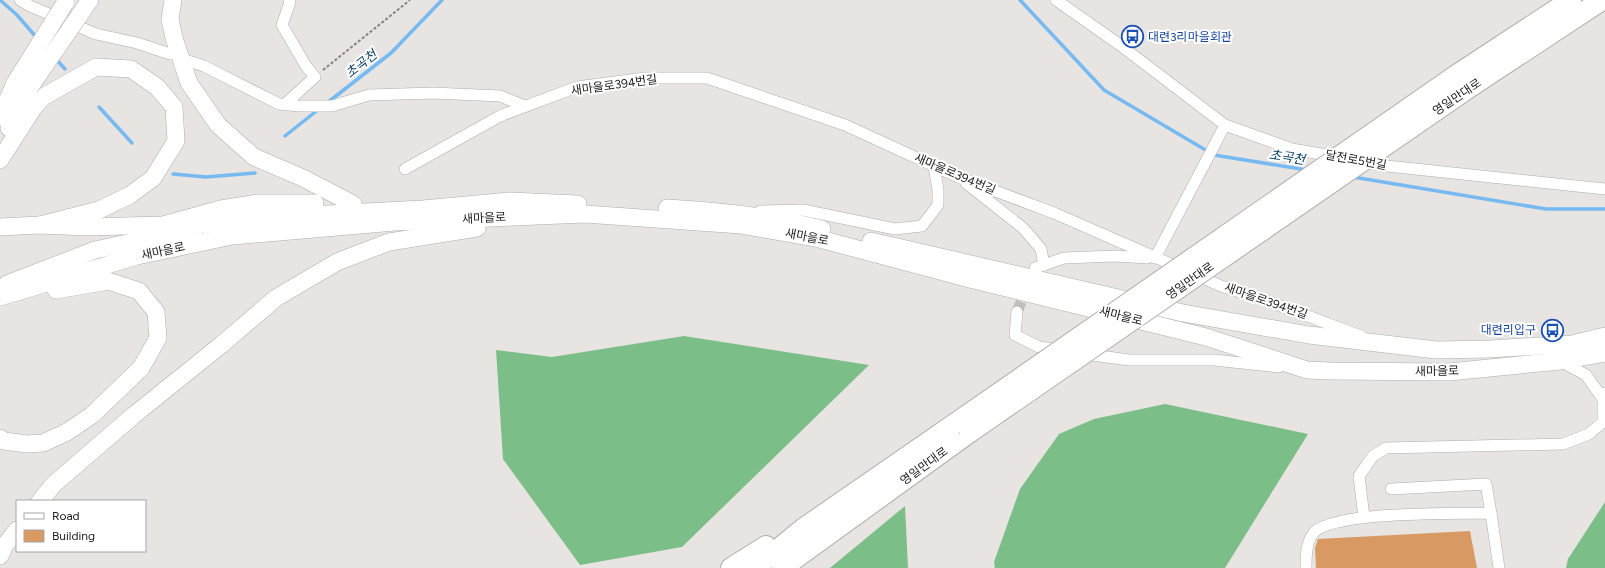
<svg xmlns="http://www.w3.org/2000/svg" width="1605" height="568" viewBox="0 0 1605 568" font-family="Figtree,'Noto Sans KR',sans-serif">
<rect width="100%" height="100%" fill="#e7e4e2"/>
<g fill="#7cbe87">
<polygon points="684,336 869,365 682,547 580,565 503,459 496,350 552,357"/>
<polygon points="1165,404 1308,434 1225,568 995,568 994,562 1020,489 1059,434 1094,419"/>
<polygon points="1605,502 1605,568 1566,568 1568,559"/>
<polygon points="905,506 908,568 830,568"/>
</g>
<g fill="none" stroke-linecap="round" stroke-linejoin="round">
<g stroke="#77baf1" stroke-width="3.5">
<polyline points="0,0 17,15 37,38"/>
<polyline points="1020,0 1104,90 1214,155 1307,170"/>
<polyline points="56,59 65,69"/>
<polyline points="327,103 391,53 442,0"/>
<polyline points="99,107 132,143"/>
<polyline points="285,136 319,109"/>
<polyline points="173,174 206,177 255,173"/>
<polyline points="1353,177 1546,209 1605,209"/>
</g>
</g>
<polygon fill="#d89962" points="1470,531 1477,568 1316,568 1315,548 1318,539"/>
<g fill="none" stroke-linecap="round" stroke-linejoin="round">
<polyline stroke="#c0bdbb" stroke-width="11" stroke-dasharray="11 5.5" stroke-linecap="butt" points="1017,312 1027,287"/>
<defs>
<g id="street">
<polyline points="20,0 30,6 96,34 137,43 170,54"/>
<polyline points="1056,0 1120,45 1225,125 1292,149 1338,157"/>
<polyline points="188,61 204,66 279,104 299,106 332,106 369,95 433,93 500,96 525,106"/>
<polyline points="285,104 315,77 306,66 282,25 290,2 289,0"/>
<polyline points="1361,162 1387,166 1605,189"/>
<polyline points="405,169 500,116 577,87 645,78 707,78 845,125 958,177 1054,213 1221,286 1268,301 1361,336"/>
<polyline points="966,183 1023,228 1041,249 1044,265"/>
<polyline points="760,211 803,210 895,229 922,226 938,205 938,190 934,166"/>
<polyline points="1155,258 1225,125"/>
<polyline points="1035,268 1064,258 1115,256 1148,258"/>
<polyline points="1017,312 1015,335 1039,347 1060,350"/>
<polyline points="1085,354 1129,360 1214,360 1279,367"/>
<polyline points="1560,361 1586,375 1603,399"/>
<polyline points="1491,513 1499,568"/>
<polyline points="1364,517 1359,476 1373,456 1386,448 1563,444 1589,434 1603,422 1603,399 1605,393"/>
<path d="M1306,568C1306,558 1306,545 1312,535C1327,510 1459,514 1491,513L1486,484L1391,489"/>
</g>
<g id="primary">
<polyline points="173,0 170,19 174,38 189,83 218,125 254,157 303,178 353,204"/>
<polyline points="79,16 90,0"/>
<polyline points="0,117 15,83"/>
<polyline points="9,128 30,87"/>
<polyline points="0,160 34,107 43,97 96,67 131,69 157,87 174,107 176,141 153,178 130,195 99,210 40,225"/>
<path d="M667,208C720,211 771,216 822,229"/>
<polyline points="0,227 40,225 87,227 163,225 221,209 258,203 315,203"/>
<polyline points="871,241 1183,313 1309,335 1436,350 1490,349 1572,344 1605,336"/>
<polyline points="7,284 95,250 169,234 201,225 250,218 423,209 510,201 578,204"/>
<polyline points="0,297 137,256 232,236 395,222 585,214 741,225 820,239 970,279 1206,337 1307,370 1330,371 1449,372 1560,361 1605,353"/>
<polyline points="0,438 4,441 27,444 43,443 67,432 92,415 141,368 158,338 156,312 139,291 108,281 56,290"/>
<polyline points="40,501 54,484 134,415 221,345 276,298 337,262 389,242 477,228"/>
<polyline points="0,556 5,545 17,530"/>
</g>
<g id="highway">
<polyline points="1458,74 1571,0"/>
<polyline points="1467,89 1602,0"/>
<polyline points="731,568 766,546"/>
<polyline points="755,568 804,528 953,425"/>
<polyline points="782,568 970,432"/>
</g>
</defs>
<use href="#street" stroke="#b0adab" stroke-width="12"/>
<use href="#primary" stroke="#b0adab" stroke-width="18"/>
<use href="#highway" stroke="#b0adab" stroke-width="22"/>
<polyline stroke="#868483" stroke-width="2" stroke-dasharray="3 2" stroke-linecap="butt" points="323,70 410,0"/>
<use href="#street" stroke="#fff" stroke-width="11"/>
<use href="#primary" stroke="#fff" stroke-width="17"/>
<use href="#highway" stroke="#fff" stroke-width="20"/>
<defs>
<g id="primary-bridge">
<polyline points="15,83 65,3"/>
<polyline points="30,87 79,16"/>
</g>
<g id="highway-bridge">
<polyline points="953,425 1458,74"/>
<polyline points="970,432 1467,89"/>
</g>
</defs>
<use href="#primary-bridge" stroke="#b0adab" stroke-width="18" stroke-linecap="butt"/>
<use href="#highway-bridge" stroke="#b0adab" stroke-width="22" stroke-linecap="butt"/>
<use href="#primary-bridge" stroke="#fff" stroke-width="17"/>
<use href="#highway-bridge" stroke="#fff" stroke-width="20"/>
</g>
<defs>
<symbol id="bus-ring" viewBox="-11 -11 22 22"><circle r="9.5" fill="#fff" stroke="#1a4fb4" stroke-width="1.5"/><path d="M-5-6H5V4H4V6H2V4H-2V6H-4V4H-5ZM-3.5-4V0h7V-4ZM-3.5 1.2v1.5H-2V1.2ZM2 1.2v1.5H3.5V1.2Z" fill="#1a4fb4"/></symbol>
</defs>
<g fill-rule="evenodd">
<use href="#bus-ring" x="1120" y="24" width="25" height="25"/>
<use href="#bus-ring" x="1540" y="318" width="25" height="25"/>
</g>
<g text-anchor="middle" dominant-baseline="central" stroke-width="4" stroke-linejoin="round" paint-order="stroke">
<g font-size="12" fill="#164399" stroke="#fff" text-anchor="start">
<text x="1148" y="37">대련3리마을회관</text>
<text x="1536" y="330" text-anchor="end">대련리입구</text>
</g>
<g font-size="12" fill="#222121" stroke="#fff">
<text transform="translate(614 85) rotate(-8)">새마을로394번길</text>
<text transform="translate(1457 97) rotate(-34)">영일만대로</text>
<text transform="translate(1356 160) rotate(10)">달전로5번길</text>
<text transform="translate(955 174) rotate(23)">새마을로394번길</text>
<text transform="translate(484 218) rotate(-3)">새마을로</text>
<text transform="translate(807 237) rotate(11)">새마을로</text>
<text transform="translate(163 251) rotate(-12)">새마을로</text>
<text transform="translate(1190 281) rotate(-35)">영일만대로</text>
<text transform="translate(1266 301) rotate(19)">새마을로394번길</text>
<text transform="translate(1121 316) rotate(14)">새마을로</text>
<text transform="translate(1437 371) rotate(-1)">새마을로</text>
<text transform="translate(924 466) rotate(-36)">영일만대로</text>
</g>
<g font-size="13" font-style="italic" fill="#104367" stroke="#fff">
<text transform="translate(361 64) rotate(-38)">초곡천</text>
<text transform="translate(1287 157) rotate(9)">초곡천</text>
</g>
</g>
<rect x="16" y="500" width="130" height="52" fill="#ffffff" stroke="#a7a6a6"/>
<rect x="24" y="513" width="20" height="6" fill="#ffffff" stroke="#a7a6a6"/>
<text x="52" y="520" font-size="12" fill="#222121">Road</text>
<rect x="24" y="530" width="20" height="12" fill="#d89962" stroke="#a7a6a6"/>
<text x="52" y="540" font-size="12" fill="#222121">Building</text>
</svg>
